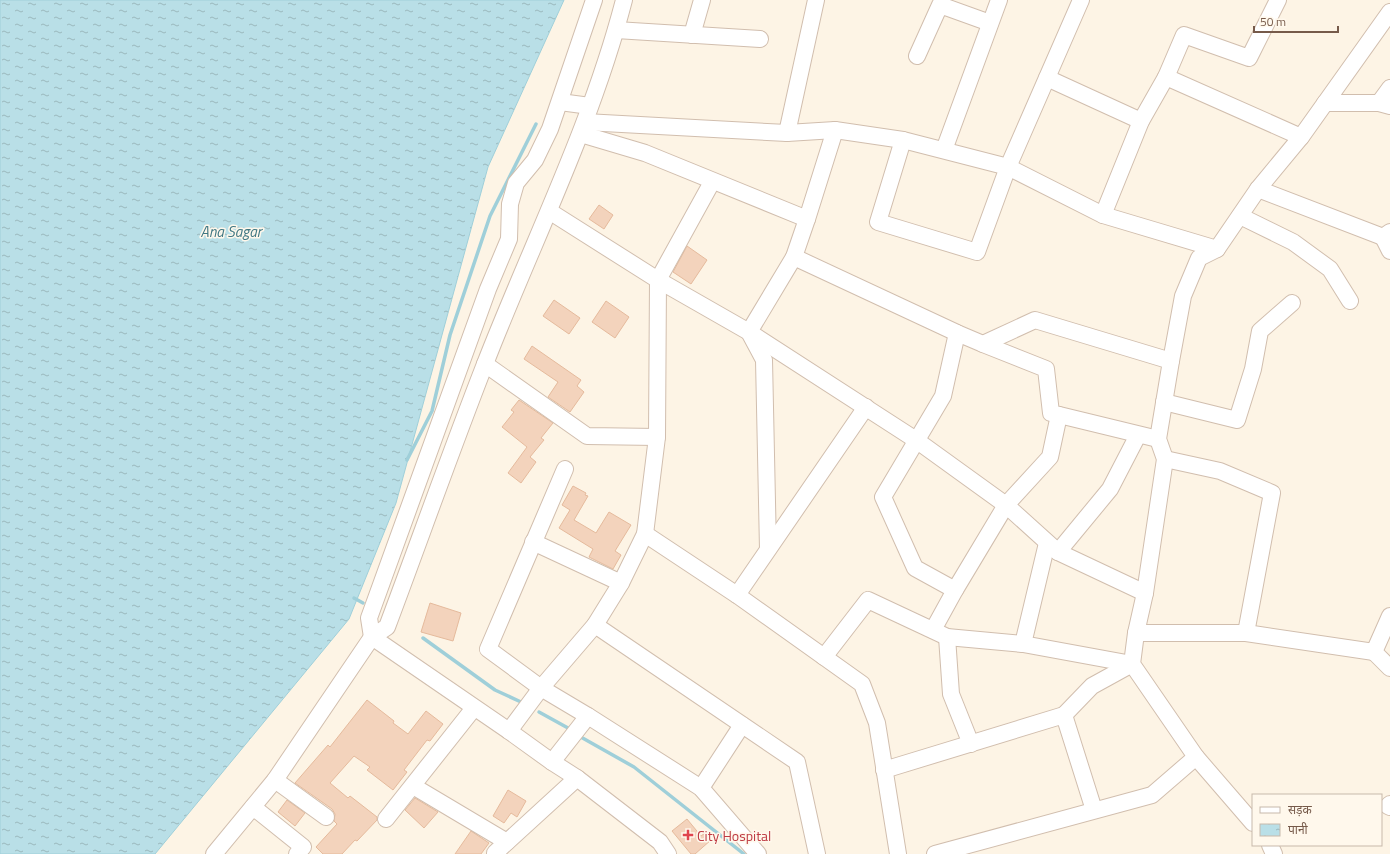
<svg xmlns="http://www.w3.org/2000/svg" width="1390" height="854" viewBox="0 0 1390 854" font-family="'Titillium Web','Noto Sans Devanagari',sans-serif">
<defs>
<pattern id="water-ripples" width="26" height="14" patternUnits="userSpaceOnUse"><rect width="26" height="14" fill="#b9dfe7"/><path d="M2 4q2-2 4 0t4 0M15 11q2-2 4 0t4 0" fill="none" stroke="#9bb8bd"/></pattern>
</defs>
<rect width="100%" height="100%" fill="#fdf4e5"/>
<polygon fill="url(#water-ripples)" stroke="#9fcfd9" points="0,0 564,0 488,167 396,503 349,619 155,854 0,854"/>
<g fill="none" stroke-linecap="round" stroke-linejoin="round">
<g stroke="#9fcfd9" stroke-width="3.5">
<polyline points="407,460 432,411 450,335 490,216 536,124"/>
<polyline points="354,598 363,603"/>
<polyline points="423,638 495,690 521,702"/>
<polyline points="539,712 568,728"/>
<polyline points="579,736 634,767 744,854"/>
</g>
</g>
<g fill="#f3d3bc" stroke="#e5ba9c">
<polygon points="599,205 613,215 604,229 589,219"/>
<polygon points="687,246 707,260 691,284 673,272"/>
<polygon points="554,300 580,318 569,334 543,316"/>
<polygon points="606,301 629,317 615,338 592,322"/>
<polygon points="532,346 581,380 577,386 584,392 570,412 548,397 558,382 524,359"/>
<polygon points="519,400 553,423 541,438 544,440 530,457 536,462 521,483 508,473 527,447 502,427 514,412 511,410"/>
<polygon points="573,486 586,493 585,495 588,496 574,520 596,533 609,512 631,525 615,551 621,555 613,569 589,557 593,549 559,528 570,510 562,505"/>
<polygon points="430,603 461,613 453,641 421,632"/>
<polygon points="367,700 394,721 393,723 408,734 426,711 443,724 430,741 427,740 404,770 407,772 393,790 367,770 370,767 354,756 330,783 348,798 350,796 377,817 377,820 357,841 355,840 342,854 323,854 316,847 337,824 334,821 335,814 332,809 295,783 328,745 330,747"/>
<polygon points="508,790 526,801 517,817 511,813 504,823 493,816"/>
<polygon points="415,798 438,812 424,828 405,810"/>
<polygon points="287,800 305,813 295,826 278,812"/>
<polygon points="687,819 701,836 705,833 711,840 695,854 691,854 672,831"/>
<polygon points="471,831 489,843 481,854 455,854"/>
</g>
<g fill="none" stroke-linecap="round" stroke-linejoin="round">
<defs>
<g id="minor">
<polyline points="594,0 550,129 535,160 516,183 510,204 509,239 488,289 369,618 372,637 509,731 552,762 577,778 660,842 668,854"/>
<polyline points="616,30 760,39"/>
<polyline points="692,35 702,0"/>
<polyline points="917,56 940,5 990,23"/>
<polyline points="1166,77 1301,137"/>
<polyline points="1047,78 1141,121"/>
<polyline points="560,102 590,106"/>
<polyline points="1325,103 1379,103 1390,106"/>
<polyline points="1379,103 1390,88"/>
<polyline points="585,122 787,133 835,130 903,140 1008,167 1103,215 1217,249"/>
<polyline points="787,133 816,0"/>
<polyline points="581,134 645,153 807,219"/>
<polyline points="903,140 878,222 977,252 1008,167 1081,0"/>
<polyline points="944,150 999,0"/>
<polyline points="1258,189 1383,237 1390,232"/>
<polyline points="549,211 658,280 749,332 916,440 1006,505 1058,552 1145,593"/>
<polyline points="1103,215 1141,121 1166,77 1184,35 1249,58 1278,0"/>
<polyline points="1240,216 1293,242 1330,269 1350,301"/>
<polyline points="1383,237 1390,251"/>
<polyline points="794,257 957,333 983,344 1035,320 1171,361"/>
<polyline points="983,344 1046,369 1051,413 1158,439"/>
<polyline points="485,364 587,436 657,437"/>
<polyline points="1164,402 1237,420 1253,369 1260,331 1292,303"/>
<polyline points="1165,459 1220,471 1272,493 1246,633"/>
<polyline points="565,469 488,649 541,688 588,716 701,788 758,854"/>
<polyline points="645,534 737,595 862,684 877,723 898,854"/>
<polyline points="533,542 621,583"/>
<polyline points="768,549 764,360 749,332 794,257 807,219 835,130"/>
<polyline points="1058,552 1110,489 1138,435"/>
<polyline points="955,590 915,568 883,497 943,396 957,333"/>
<polyline points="737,595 866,407"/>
<polyline points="1390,616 1374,652 1390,668"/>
<polyline points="595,625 797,762 817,854"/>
<polyline points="933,630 955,590 1006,505 1050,457 1059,415"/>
<polyline points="1136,633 1246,633 1374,652"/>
<polyline points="947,637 951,694 971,744"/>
<polyline points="1023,644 1047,543"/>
<polyline points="824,657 868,600 947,637 1023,644 1132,664"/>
<polyline points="1064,715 1092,686 1132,664"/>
<polyline points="509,731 541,688 595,625 621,583 645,534 657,437 658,280 712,182"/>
<polyline points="552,762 588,716"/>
<polyline points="884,770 1064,715 1094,810"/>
<polyline points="275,780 326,817"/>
<polyline points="413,786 507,842"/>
<polyline points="701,788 742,725"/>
<polyline points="1390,804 1388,806 1390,807"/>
<polyline points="253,807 303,847 297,854"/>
<polyline points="386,819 474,708"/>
<polyline points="1253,823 1196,757 1132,664 1136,633 1145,593 1165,459 1158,439 1171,361 1183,296 1199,258 1217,249 1258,189 1301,137 1390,12"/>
<polyline points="1270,845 1274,854"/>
<path d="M214,854L275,780L372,637L387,627C420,539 451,451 485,364C532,243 591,127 624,0"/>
<polyline points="496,854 495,853 577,778"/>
<polyline points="935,854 1152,795 1196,757"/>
</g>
</defs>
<use href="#minor" stroke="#d1beae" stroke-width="18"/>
<use href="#minor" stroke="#fff" stroke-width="16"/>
</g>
<path fill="#e0444e" stroke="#fff8ec" stroke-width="1.5" d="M686 829h4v4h4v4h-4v4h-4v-4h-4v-4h4z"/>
<g text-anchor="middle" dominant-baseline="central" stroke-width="3" stroke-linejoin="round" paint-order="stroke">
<g font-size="14" fill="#be3a42" stroke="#fff8ec" text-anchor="start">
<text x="697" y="835">City Hospital</text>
</g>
<g font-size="15" font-style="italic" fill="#407783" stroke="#fff8ec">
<text x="231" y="231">Ana Sagar</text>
</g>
</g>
<rect x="1252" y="794" width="130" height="52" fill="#fff8ec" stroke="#c8b9ab"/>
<rect x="1260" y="807" width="20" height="6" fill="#ffffff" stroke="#c8b9ab"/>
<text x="1288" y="814" font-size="12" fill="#765a4a">सड़क</text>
<rect x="1260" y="824" width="20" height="12" fill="url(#water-ripples)" stroke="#c8b9ab"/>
<text x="1288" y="834" font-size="12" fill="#765a4a">पानी</text>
<path d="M1254 26v6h84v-6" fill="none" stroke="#765a4a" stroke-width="2"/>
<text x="1260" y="26" font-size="12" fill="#765a4a" stroke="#fff8ec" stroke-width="3" paint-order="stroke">50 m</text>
</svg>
